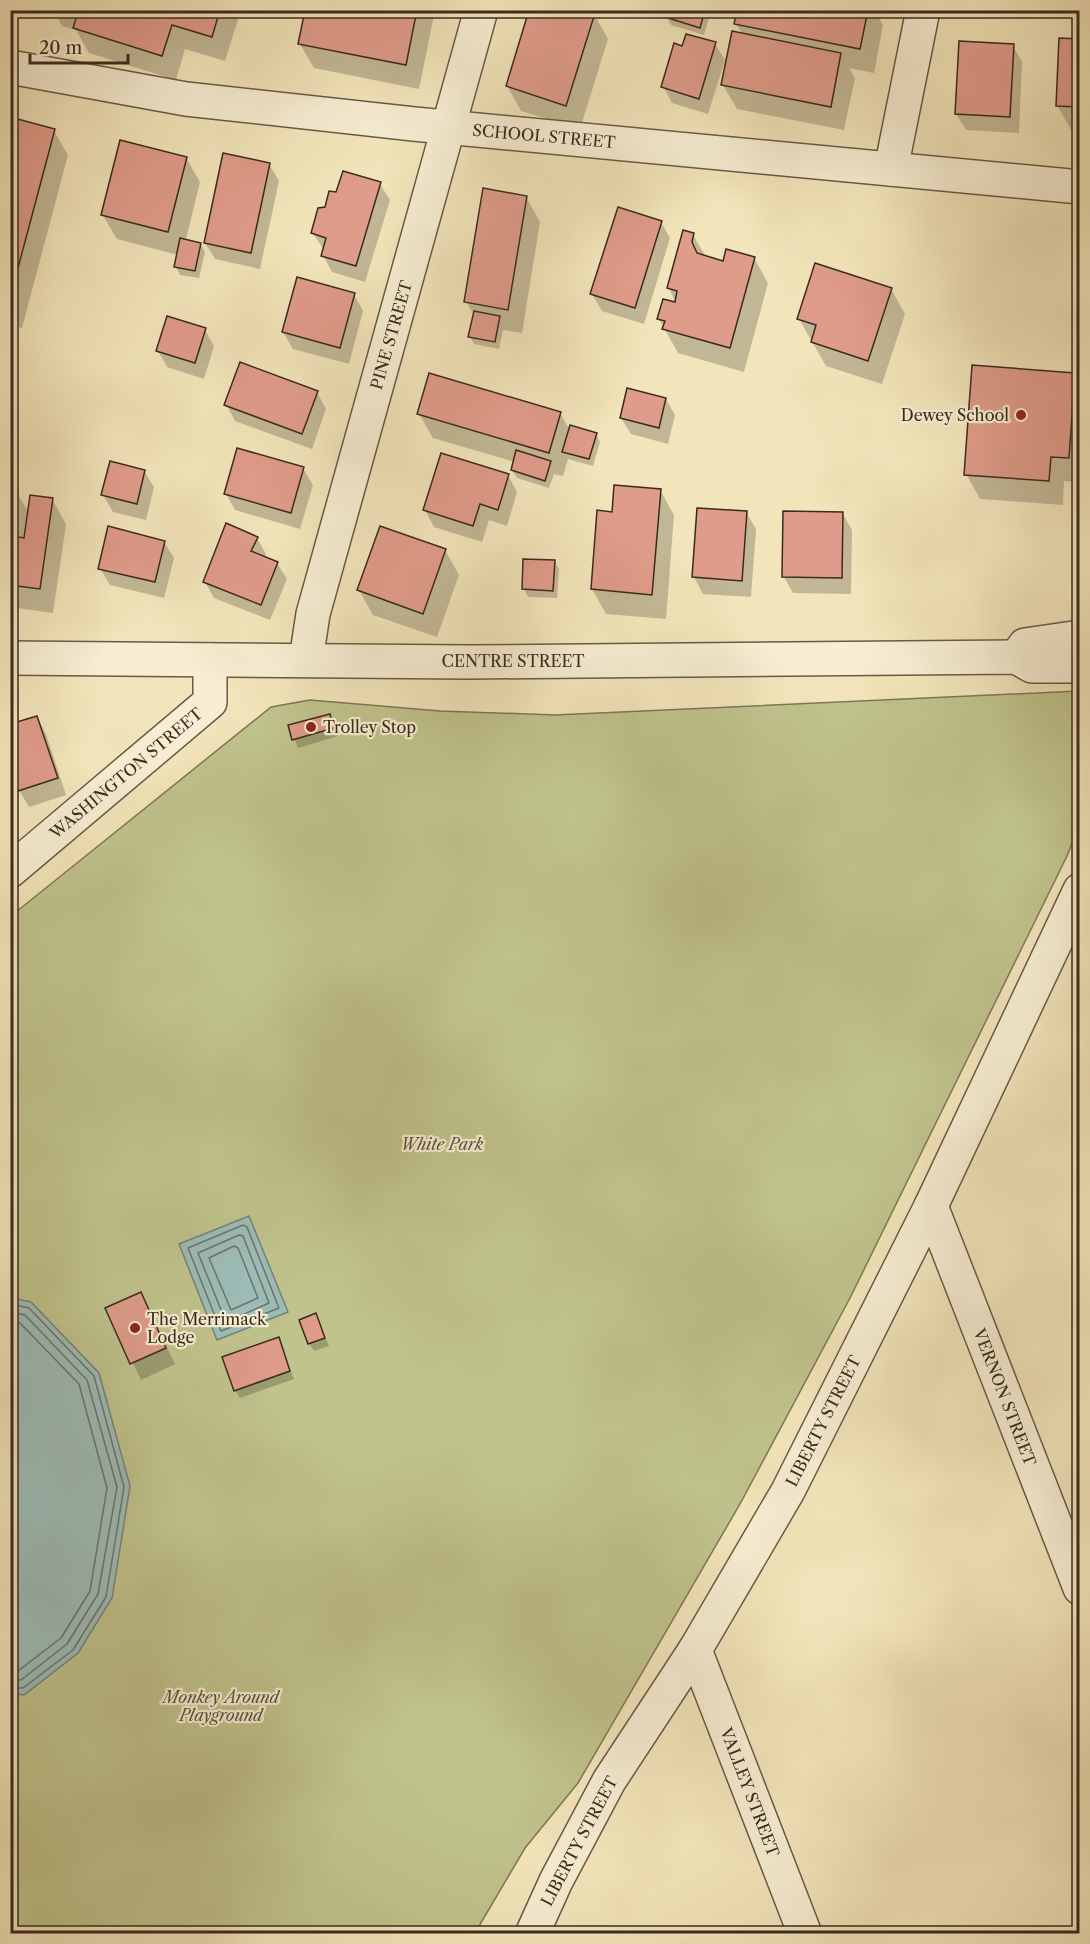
<svg xmlns="http://www.w3.org/2000/svg" width="1090" height="1944" viewBox="0 0 1090 1944" font-family="'Libre Caslon Text',serif">
<rect width="100%" height="100%" fill="#f3e5bb"/>
<filter id="stains"><feTurbulence type="fractalNoise" baseFrequency=".00333" numOctaves="4"/><feColorMatrix values="0 0 0 0 .2 0 0 0 0 .09 0 0 0 0 .02 0 0 0 .5 -.17"/></filter>
<radialGradient id="worn" r=".72"><stop offset=".6" stop-color="#630" stop-opacity="0"/><stop offset="1" stop-color="#630" stop-opacity=".3"/></radialGradient>
<polygon fill="#c0c38c" stroke="#7d7756" stroke-width="1.5" points="1079,691 1079,826 1067,856 850,1298 740,1504 578,1783 525,1848 475,1933 11,1934 11,916 271,707 310,700 440,711 555,715"/>
<g fill="#9dbdb8" stroke="#75837b" stroke-width="1.5">
<polygon points="249,1216 288,1312 217,1340 179,1244"/>
<polygon points="11,1298 31,1302 99,1373 130,1486 112,1598 78,1653 24,1695 10,1693"/>
</g>
<g fill="#0003">
<polygon points="53,10 155,10 163,13 164,10 241,10 225,61 185,49 176,80 89,53 76,30 62,26"/>
<polygon points="359,10 435,10 419,89 314,68 300,44"/>
<polygon points="531,10 607,10 606,15 593,12 608,39 580,129 521,111 507,86"/>
<polygon points="669,10 711,10 704,35 671,25 667,17"/>
<polygon points="738,10 874,10 883,25 874,73 849,68 855,78 844,130 737,109 723,85 742,34 736,24"/>
<polygon points="1080,40 1080,130 1071,130 1057,105"/>
<polygon points="715,44 725,60 708,114 672,103 663,86 684,48"/>
<polygon points="1013,46 1022,62 1019,133 966,130 956,114"/>
<polygon points="10,119 54,131 68,155 22,328 10,325"/>
<polygon points="186,158 200,182 186,239 200,244 205,252 199,278 180,275 176,267 178,255 117,239 102,214"/>
<polygon points="269,164 279,181 260,269 215,259 205,243"/>
<polygon points="380,184 390,200 365,282 332,272 323,255 324,250 312,232 337,194"/>
<polygon points="526,197 540,222 522,333 503,330 499,349 474,344 470,337 474,316 466,301"/>
<polygon points="661,222 670,238 644,324 602,311 592,294"/>
<polygon points="693,235 706,257 724,262 754,258 768,283 744,372 678,353 659,319 676,304 669,288"/>
<polygon points="891,289 905,314 882,384 826,366 799,319"/>
<polygon points="354,294 363,311 349,364 293,349 283,332"/>
<polygon points="205,330 214,346 204,379 167,367 158,351"/>
<polygon points="10,348 14,354 10,365"/>
<polygon points="1075,374 1080,383 1080,482 1064,481 1063,505 980,499 966,474"/>
<polygon points="317,392 326,409 312,449 235,421 226,404"/>
<polygon points="666,399 675,415 668,444 631,434 621,418"/>
<polygon points="560,413 570,431 596,434 600,442 593,466 568,459 563,476 554,474 549,488 517,478 512,470 515,462 433,438 419,414"/>
<polygon points="303,468 313,485 300,529 235,510 226,494"/>
<polygon points="144,471 154,487 146,520 113,512 103,495"/>
<polygon points="508,475 517,492 507,526 489,520 482,542 434,527 425,510"/>
<polygon points="660,490 674,515 666,619 606,614 592,589 613,513"/>
<polygon points="10,492 17,493 29,513 52,499 66,524 53,613 10,607"/>
<polygon points="746,512 756,529 751,597 703,594 694,577"/>
<polygon points="843,514 852,530 851,594 793,593 784,577"/>
<polygon points="257,538 266,554 265,558 277,563 287,579 270,620 214,598 205,582"/>
<polygon points="164,542 174,558 164,598 110,585 100,568"/>
<polygon points="445,550 459,575 437,637 373,615 359,590"/>
<polygon points="554,561 559,569 557,598 528,597 524,589"/>
<polygon points="329,716 338,736 298,748 290,726"/>
<polygon points="37,717 46,734 66,795 29,807 19,790"/>
<polygon points="140,1294 175,1364 141,1380 107,1309"/>
<polygon points="316,1315 329,1346 314,1351 309,1343"/>
<polygon points="278,1339 294,1379 240,1398 235,1390"/>
</g>
<g fill="none" stroke-linecap="round" stroke-linejoin="round">
<g stroke="#6c746c" stroke-width="1.5">
<polygon points="243,1225 247,1227 279,1308 221,1331 188,1248"/>
<polygon points="239,1235 243,1236 269,1303 226,1322 198,1253"/>
<polygon points="234,1246 238,1248 258,1298 231,1310 209,1258"/>
<polyline points="10,1304 29,1308 94,1376 124,1487 106,1597 73,1650 23,1688 10,1688"/>
<polyline points="10,1312 25,1315 87,1380 117,1487 98,1594 67,1644 21,1680 10,1680"/>
<polyline points="10,1321 20,1323 79,1384 107,1488 90,1591 61,1638 18,1671 10,1671"/>
</g>
</g>
<g fill="#e09c8a" stroke="#3a2b1f" stroke-width="1.5">
<polygon points="75,10 162,11 220,10 212,37 172,25 162,56 73,28 78,12"/>
<polygon points="305,10 417,10 406,65 298,44"/>
<polygon points="529,10 586,10 595,13 566,106 506,86"/>
<polygon points="667,10 705,10 700,28 665,17"/>
<polygon points="737,10 868,10 860,49 734,24"/>
<polygon points="732,31 841,53 831,107 721,85"/>
<polygon points="686,34 716,42 699,99 661,87 674,43 682,46"/>
<polygon points="1059,38 1080,39 1080,107 1056,106"/>
<polygon points="959,41 1014,44 1010,117 955,114"/>
<polygon points="10,117 55,129 10,298"/>
<polygon points="120,140 187,157 168,232 101,215"/>
<polygon points="223,153 270,163 251,253 204,243"/>
<polygon points="343,171 381,182 356,266 321,256 326,238 311,233 318,208 325,207 329,191 336,192"/>
<polygon points="483,188 527,196 508,310 464,302"/>
<polygon points="618,207 662,221 635,308 590,294"/>
<polygon points="683,230 694,233 692,242 697,253 723,261 726,249 755,257 730,348 662,329 665,321 657,319 663,299 675,302 677,291 667,288"/>
<polygon points="180,238 201,243 195,271 174,267"/>
<polygon points="815,263 892,288 868,361 811,342 816,325 797,319"/>
<polygon points="297,277 355,293 340,348 282,332"/>
<polygon points="474,311 500,316 495,342 468,337"/>
<polygon points="167,316 206,328 195,363 156,351"/>
<polygon points="240,362 318,391 302,434 224,405"/>
<polygon points="972,365 1075,373 1069,458 1051,457 1049,481 964,475"/>
<polygon points="429,373 561,412 549,453 417,414"/>
<polygon points="627,388 666,398 659,428 620,418"/>
<polygon points="570,425 597,433 589,459 562,452"/>
<polygon points="237,448 304,467 291,513 224,494"/>
<polygon points="516,450 551,461 545,481 511,470"/>
<polygon points="441,453 509,474 498,510 480,504 473,526 423,510"/>
<polygon points="110,461 145,470 137,504 101,495"/>
<polygon points="614,485 661,489 652,595 591,589 597,510 612,512"/>
<polygon points="10,491 18,492 12,536 24,538 30,495 53,498 40,589 10,585"/>
<polygon points="697,508 747,511 742,581 692,577"/>
<polygon points="783,511 843,512 842,578 782,577"/>
<polygon points="226,523 258,537 251,551 278,562 261,605 203,582"/>
<polygon points="108,526 165,541 155,582 98,569"/>
<polygon points="380,526 446,549 423,614 357,590"/>
<polygon points="523,559 555,560 553,591 522,589"/>
<polygon points="330,714 334,728 292,740 288,725"/>
<polygon points="37,716 58,778 18,791 10,768 10,724"/>
<polygon points="141,1292 166,1348 130,1364 105,1308"/>
<polygon points="316,1313 325,1338 308,1344 299,1320"/>
<polygon points="279,1337 290,1371 234,1391 222,1357"/>
</g>
<g fill="none" stroke-linecap="round" stroke-linejoin="round">
<defs>
<g id="minor">
<polyline points="10,67 186,99 414,124 1080,187"/>
<polyline points="891,169 923,10"/>
<polyline points="1016,657 1025,645 1080,637"/>
<polyline points="10,658 469,662 1016,657 1032,666 1080,666"/>
<polyline points="306,660 313,614 481,10"/>
<polyline points="10,871 210,702 210,660"/>
<polyline points="931,1206 1080,1588"/>
<polyline points="695,1650 805,1934"/>
<polyline points="532,1934 556,1881 609,1781 695,1650 788,1491 931,1206 1080,890"/>
</g>
</defs>
<use href="#minor" stroke="#685a46" stroke-width="36"/>
<use href="#minor" stroke="#f7eed3" stroke-width="33"/>
</g>
<g fill="#8f2418" stroke="#f7eed3" stroke-width="2">
<circle cx="1021" cy="415" r="6"/>
<circle cx="311" cy="727" r="6"/>
<circle cx="135" cy="1328" r="6"/>
</g>
<g text-anchor="middle" dominant-baseline="central" stroke-width="4.5" stroke-linejoin="round" paint-order="stroke">
<g font-size="16" fill="#3a2b1f" stroke="#f7eed3">
<text transform="translate(544 136) rotate(5)">SCHOOL STREET</text>
<text transform="translate(391 335) rotate(-74)">PINE STREET</text>
<text x="513" y="661">CENTRE STREET</text>
<text transform="translate(126 773) rotate(-40)">WASHINGTON STREET</text>
<text transform="translate(1005 1397) rotate(69)">VERNON STREET</text>
<text transform="translate(823 1421) rotate(-63)">LIBERTY STREET</text>
<text transform="translate(750 1792) rotate(69)">VALLEY STREET</text>
<text transform="translate(579 1841) rotate(-62)">LIBERTY STREET</text>
</g>
<g font-size="16" fill="#3a2b1f" stroke="#f7eed3" text-anchor="start">
<text x="1009" y="415" text-anchor="end">Dewey School</text>
<text x="323" y="727">Trolley Stop</text>
<text x="147" y="1319">The Merrimack<tspan x="147" dy="18">Lodge</tspan></text>
</g>
<g font-size="16" font-style="italic" fill="#5c513a" stroke="#f7eed3">
<text x="442" y="1144">White Park</text>
<text x="221" y="1697">Monkey Around<tspan x="221" dy="18">Playground</tspan></text>
</g>
</g>
<rect width="1090" height="1944" fill="none" stroke="#f3e5bb" stroke-width="36"/>
<rect x="12" y="12" width="1066" height="1920" fill="none" stroke="#3a2b1f" stroke-width="3"/>
<rect x="18" y="18" width="1054" height="1908" fill="none" stroke="#3a2b1f" stroke-width="1.5"/>
<path d="M30 54v9h98v-9" fill="none" stroke="#3a2b1f" stroke-width="3"/>
<text x="39" y="54" font-size="18" fill="#3a2b1f" stroke="#f7eed3" stroke-width="4.5" paint-order="stroke">20 m</text>
<rect width="100%" height="100%" filter="url(#stains)"/>
<rect width="100%" height="100%" fill="url(#worn)"/>
</svg>
